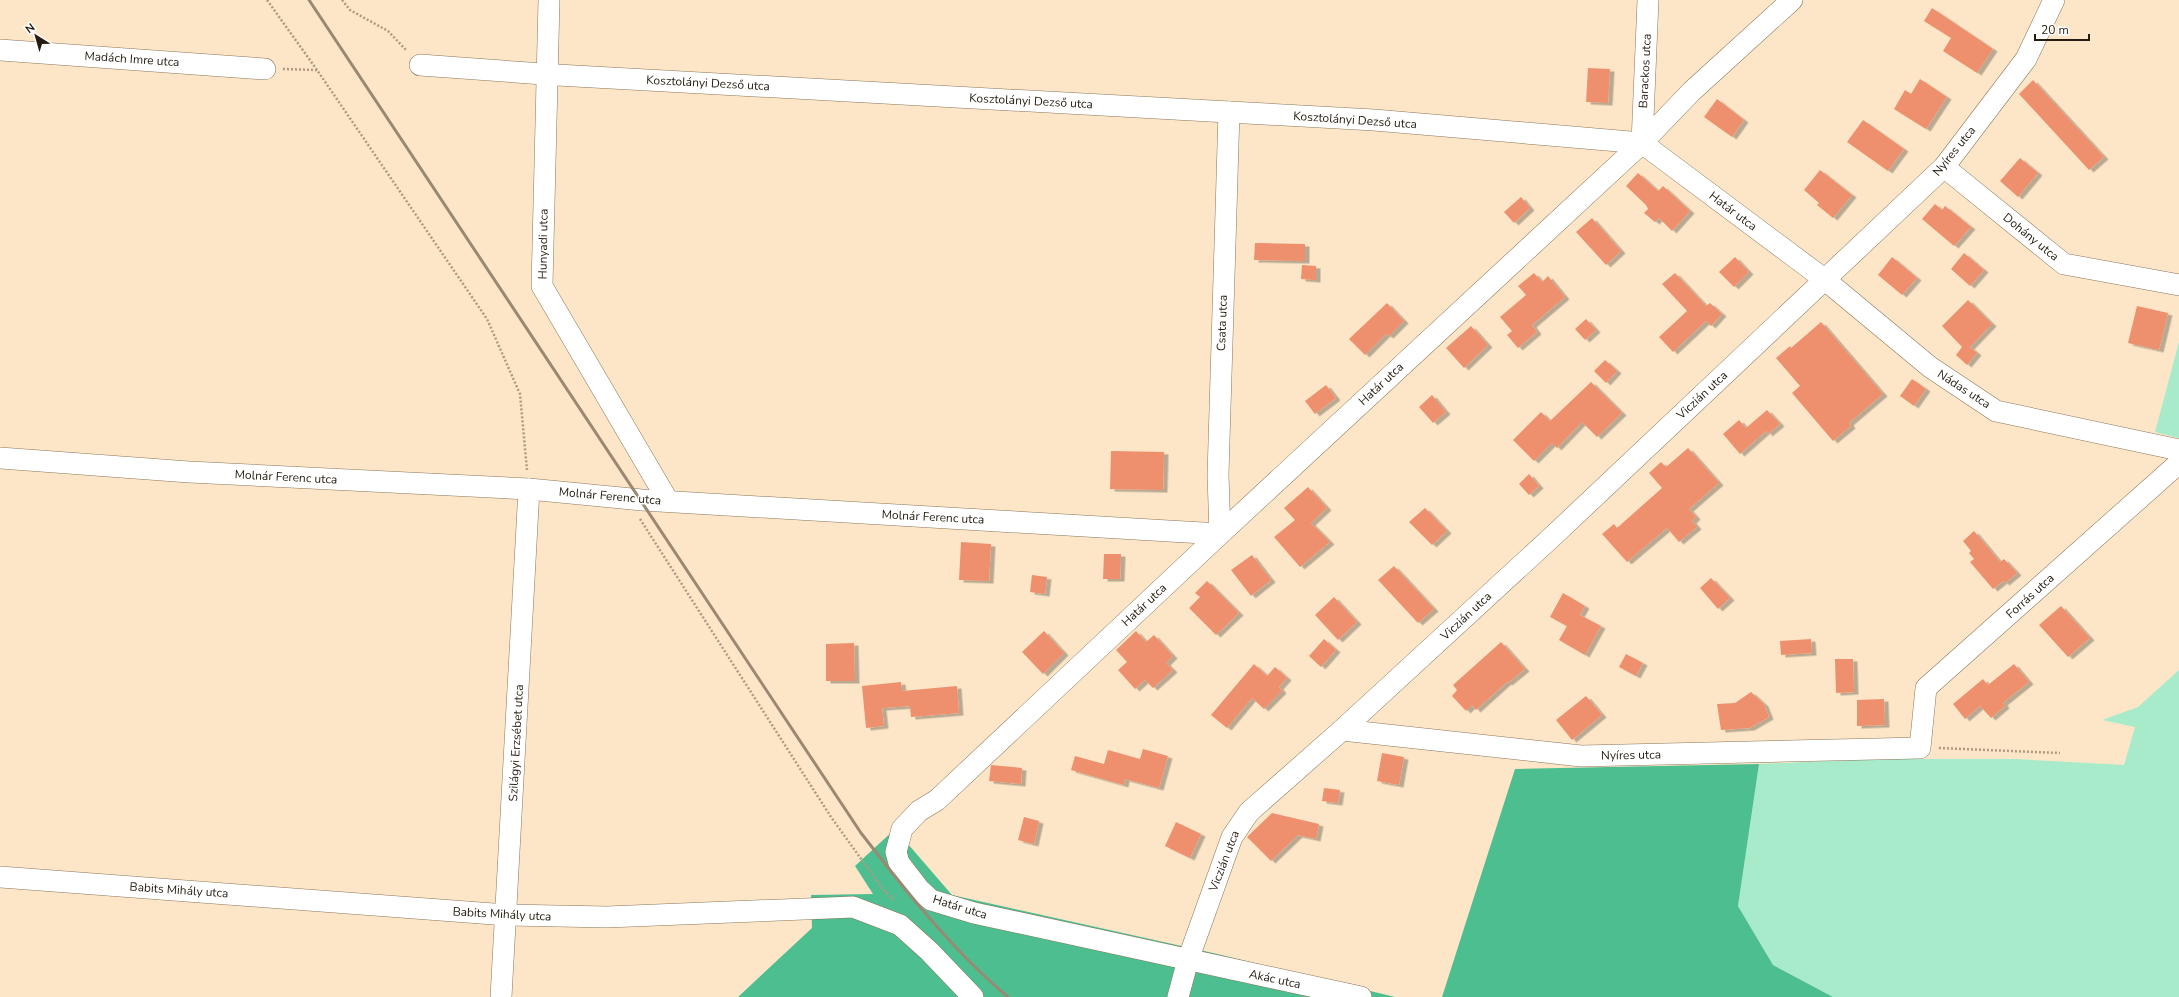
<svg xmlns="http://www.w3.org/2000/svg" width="2179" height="997" viewBox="0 0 2179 997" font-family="'Nunito Sans',sans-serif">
<defs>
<filter id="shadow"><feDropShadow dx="4.5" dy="2.5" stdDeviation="0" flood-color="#0004"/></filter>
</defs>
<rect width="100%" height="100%" fill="#fde6c7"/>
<g fill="#a7ebca">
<polygon points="2179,342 2179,438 2155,432"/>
<polygon points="2179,670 2179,997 1833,997 1773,965 1738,906 1759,764 1876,759 2016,759 2124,765 2135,727 2102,720 2138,707"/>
</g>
<g fill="#4dbe90">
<polygon points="1759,764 1738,906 1773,965 1833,997 1442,997 1515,769"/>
<polygon points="895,829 952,895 1213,953 1395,997 738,997 812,928 811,895 873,894 855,866"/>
</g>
<g fill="#ee906d" filter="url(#shadow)">
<polygon points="1932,8 1993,49 1977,73 1943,51 1951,38 1924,21"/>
<polygon points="1588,68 1610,69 1608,103 1586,102"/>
<polygon points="1920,79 1947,97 1926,129 1894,109 1905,90 1911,94"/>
<polygon points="2033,80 2104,157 2089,170 2019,94"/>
<polygon points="1717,99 1744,120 1732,137 1704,117"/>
<polygon points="1863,120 1904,149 1888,171 1847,142"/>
<polygon points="2020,158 2038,173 2018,197 2000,181"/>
<polygon points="1820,170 1852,195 1833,218 1817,205 1819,203 1804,190"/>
<polygon points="1638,173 1658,191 1663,186 1690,211 1672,231 1659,218 1655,222 1644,213 1648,209 1646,205 1626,186"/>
<polygon points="1521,197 1530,208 1514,223 1504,212"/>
<polygon points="1935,204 1942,210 1945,206 1971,227 1954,246 1922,219"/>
<polygon points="1592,218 1621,251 1606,265 1576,232"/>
<polygon points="1255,243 1305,244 1305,261 1254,260"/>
<polygon points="1964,253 1984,270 1970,286 1951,269"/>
<polygon points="1735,257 1749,272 1734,287 1719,272"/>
<polygon points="1892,257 1917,278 1902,295 1878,275"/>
<polygon points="1302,265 1316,266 1316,280 1301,279"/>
<polygon points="1534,273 1542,282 1548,276 1565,297 1532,325 1537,332 1518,348 1507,335 1512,331 1500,317 1526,295 1518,286"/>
<polygon points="1675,273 1706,306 1710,303 1722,314 1711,326 1706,321 1673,352 1659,337 1687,311 1662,284"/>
<polygon points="1968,300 1992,324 1970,347 1977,353 1967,365 1956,355 1962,347 1942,326"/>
<polygon points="1387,303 1404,321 1389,336 1386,334 1365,355 1349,339"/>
<polygon points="2137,306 2168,313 2159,350 2128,343"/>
<polygon points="1586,319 1596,330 1585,340 1575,329"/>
<polygon points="1821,322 1883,394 1849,423 1851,426 1833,441 1792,393 1800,386 1776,358 1790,346 1791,348"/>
<polygon points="1471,326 1488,345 1464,368 1446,348"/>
<polygon points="1605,360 1617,371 1606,383 1594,371"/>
<polygon points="1912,379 1926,389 1914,406 1900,396"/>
<polygon points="1591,382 1622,413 1597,437 1582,422 1557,448 1552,443 1534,461 1513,440 1541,412 1550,421"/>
<polygon points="1326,385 1336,398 1315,414 1305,401"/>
<polygon points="1432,395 1446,412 1433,423 1419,407"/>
<polygon points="1767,410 1780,424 1768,434 1766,431 1740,454 1723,434 1739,420 1746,428"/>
<polygon points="1688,448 1719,483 1689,509 1696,517 1692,521 1697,527 1679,542 1667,528 1627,562 1602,534 1614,524 1617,528 1662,488 1649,473 1661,462 1666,467"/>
<polygon points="1111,451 1164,452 1163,490 1110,489"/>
<polygon points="1529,474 1539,486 1529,495 1519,484"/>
<polygon points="1308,487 1327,508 1311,523 1330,542 1300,567 1274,537 1295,520 1284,508"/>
<polygon points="1425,508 1447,531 1432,545 1409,522"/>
<polygon points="1974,531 2000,562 2004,559 2017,573 2005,583 2003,581 1993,589 1970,562 1974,559 1969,553 1971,551 1963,541"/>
<polygon points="961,542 991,544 989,581 959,580"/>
<polygon points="1104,554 1121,554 1120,579 1103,579"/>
<polygon points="1252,555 1271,580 1251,596 1231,570"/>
<polygon points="1394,566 1434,609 1418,623 1378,580"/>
<polygon points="1032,575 1047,577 1045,594 1030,592"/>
<polygon points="1711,578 1730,598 1718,609 1700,588"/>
<polygon points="1207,581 1239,613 1216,635 1189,608 1200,597 1195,593"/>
<polygon points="1563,593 1585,606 1580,615 1601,626 1585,655 1559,640 1567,626 1550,617"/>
<polygon points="1334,597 1357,622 1338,640 1315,615"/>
<polygon points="2061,606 2090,638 2068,657 2039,625"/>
<polygon points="1044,631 1064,653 1043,674 1022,652"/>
<polygon points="1136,631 1146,642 1154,635 1173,656 1166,663 1173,670 1153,688 1145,680 1135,689 1118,670 1127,662 1116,650"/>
<polygon points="1324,639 1336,650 1321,667 1309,656"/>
<polygon points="1811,639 1812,653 1781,655 1780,641"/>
<polygon points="1501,642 1525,669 1508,683 1507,682 1476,710 1472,705 1466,711 1452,696 1457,690 1453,685"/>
<polygon points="854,643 855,681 826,681 826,644"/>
<polygon points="1626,654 1643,663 1636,676 1619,667"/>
<polygon points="1835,659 1853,659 1854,692 1836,693"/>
<polygon points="1254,664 1267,676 1275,667 1287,678 1279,687 1282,691 1264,709 1252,698 1227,728 1211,715"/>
<polygon points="2014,664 2029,682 2003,703 2005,706 1991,718 1980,706 1965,719 1953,704 1983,679 1988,685"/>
<polygon points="901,682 902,691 957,686 959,713 911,717 910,706 882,708 884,726 866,728 862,686"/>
<polygon points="1751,692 1764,704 1769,717 1750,728 1721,730 1717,704 1735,703"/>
<polygon points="1586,696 1602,715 1572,740 1556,720"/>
<polygon points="1884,699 1885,725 1857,726 1857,700"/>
<polygon points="1143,749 1168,756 1159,788 1125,779 1124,785 1071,770 1075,756 1104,764 1108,750 1140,759"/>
<polygon points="1382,753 1404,757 1399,785 1377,781"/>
<polygon points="991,765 1022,768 1021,784 989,781"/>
<polygon points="1324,788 1340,790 1338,803 1322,801"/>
<polygon points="1272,813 1319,824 1316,839 1298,835 1271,861 1247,837"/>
<polygon points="1024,817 1039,821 1034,844 1018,840"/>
<polygon points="1176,822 1201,834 1190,858 1165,846"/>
</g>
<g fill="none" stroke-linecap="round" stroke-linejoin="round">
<defs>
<g id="street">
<polyline points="549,0 542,286 668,501"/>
<polyline points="0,50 265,69"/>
<polyline points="420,65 557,75 1374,120 1642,143"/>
<polyline points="1642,143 1824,279 1930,367 1996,411 2179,450"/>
<polyline points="1642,143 1648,0"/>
<polyline points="1944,167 2064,264 2179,285"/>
<polyline points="0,458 189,472 529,489 642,500 1220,534 1218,475 1229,112"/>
<polyline points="1342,730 1581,756 1920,748 1926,688 2179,463"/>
<polyline points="0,877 507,915 607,917 853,907 900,925 929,951 973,997"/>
<polyline points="501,997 529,489"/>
<polyline points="1178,997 1188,960 1232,837 1249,812 1342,730 1553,536 1944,167 2026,59 2054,0"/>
<polyline points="1361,997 974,913 931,900 919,889 899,863 896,852 902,829 919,811 937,800 1220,534 1642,143 1692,91 1792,0"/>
</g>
</defs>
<use href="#street" stroke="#8a765a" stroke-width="22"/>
<g stroke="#ac9a82" stroke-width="2.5" stroke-dasharray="2 2" stroke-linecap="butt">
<polyline points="267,0 317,70"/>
<polyline points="342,0 350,10 388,31 407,51"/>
<polyline points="283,69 317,70 487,319 520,394 527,470"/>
<polyline points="640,519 831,817 882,888 895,901"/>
<polyline points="1939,748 2060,753"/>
</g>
<use href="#street" stroke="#fff" stroke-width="21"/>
<path stroke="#998973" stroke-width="3" d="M309,0L861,833C906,891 952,950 1008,997"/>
</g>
<g text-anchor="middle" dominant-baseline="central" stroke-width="3" stroke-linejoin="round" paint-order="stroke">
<g font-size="12" fill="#241c10" stroke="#fff">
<text transform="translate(132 59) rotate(4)">Madách Imre utca</text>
<text transform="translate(1645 71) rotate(-87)">Barackos utca</text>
<text transform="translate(708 83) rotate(3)">Kosztolányi Dezső utca</text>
<text transform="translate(1031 101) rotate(3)">Kosztolányi Dezső utca</text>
<text transform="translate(1355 120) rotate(4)">Kosztolányi Dezső utca</text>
<text transform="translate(1954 151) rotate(-51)">Nyíres utca</text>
<text transform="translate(1733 211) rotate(37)">Határ utca</text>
<text transform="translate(2031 237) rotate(39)">Dohány utca</text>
<text transform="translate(543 244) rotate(-89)">Hunyadi utca</text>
<text transform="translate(1222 323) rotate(-88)">Csata utca</text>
<text transform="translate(1381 384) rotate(-43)">Határ utca</text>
<text transform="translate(1964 389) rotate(33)">Nádas utca</text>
<text transform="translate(1702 395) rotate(-43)">Viczián utca</text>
<text transform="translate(286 477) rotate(3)">Molnár Ferenc utca</text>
<text transform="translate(610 496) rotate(5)">Molnár Ferenc utca</text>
<text transform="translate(933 517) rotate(3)">Molnár Ferenc utca</text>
<text transform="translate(2030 596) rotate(-42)">Forrás utca</text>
<text transform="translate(1144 605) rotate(-43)">Határ utca</text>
<text transform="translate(1466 616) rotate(-43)">Viczián utca</text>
<text transform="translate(516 743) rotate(-87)">Szilágyi Erzsébet utca</text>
<text transform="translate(1631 755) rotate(-1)">Nyíres utca</text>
<text transform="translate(1224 861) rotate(-69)">Viczián utca</text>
<text transform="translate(179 890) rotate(4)">Babits Mihály utca</text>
<text transform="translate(960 907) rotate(17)">Határ utca</text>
<text transform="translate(502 914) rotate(3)">Babits Mihály utca</text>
<text transform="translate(1275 979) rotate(12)">Akác utca</text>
</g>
</g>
<g transform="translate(36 36) rotate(323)" stroke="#ffffff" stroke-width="3" paint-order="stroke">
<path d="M0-3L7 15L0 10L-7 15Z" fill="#241c10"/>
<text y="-6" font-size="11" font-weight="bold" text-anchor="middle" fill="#241c10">N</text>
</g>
<path d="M2035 34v6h54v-6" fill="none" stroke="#241c10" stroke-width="2"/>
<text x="2041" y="34" font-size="12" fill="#241c10" stroke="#ffffff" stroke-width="3" paint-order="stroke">20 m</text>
</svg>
